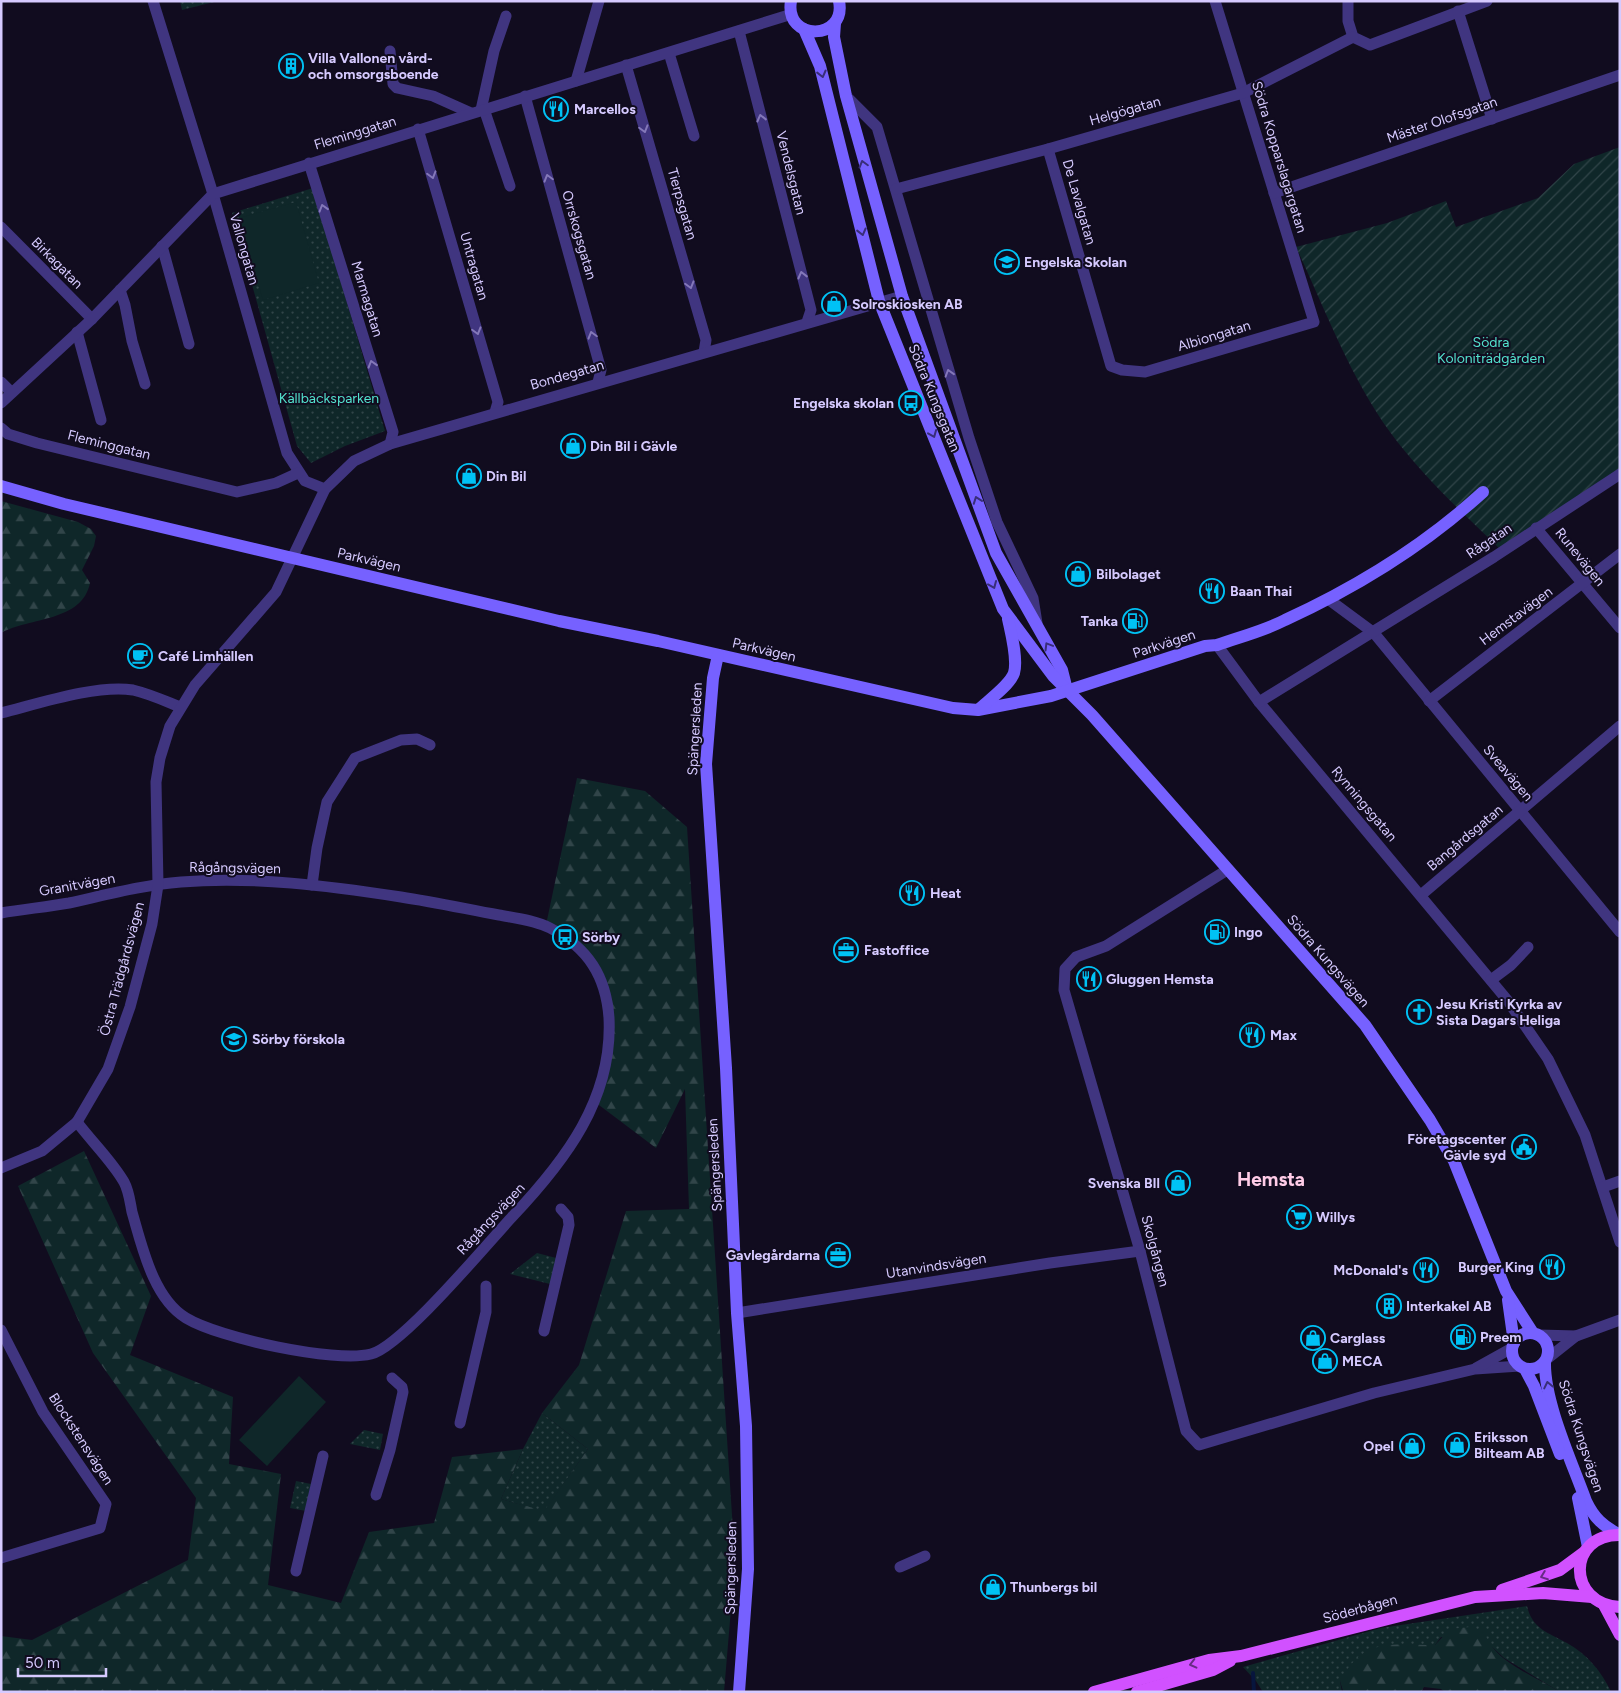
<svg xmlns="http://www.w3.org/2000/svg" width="1621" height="1693" viewBox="0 0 1621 1693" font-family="Figtree,sans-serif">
<defs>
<pattern id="grass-dots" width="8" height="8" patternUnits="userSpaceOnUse" patternTransform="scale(1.25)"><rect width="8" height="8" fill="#0f2729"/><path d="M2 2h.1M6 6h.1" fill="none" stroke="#314549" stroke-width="1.8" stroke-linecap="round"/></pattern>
<pattern id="forest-firs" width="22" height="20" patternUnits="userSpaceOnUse" patternTransform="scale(1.25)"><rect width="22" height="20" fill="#0f2729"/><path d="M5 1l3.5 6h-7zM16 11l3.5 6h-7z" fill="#314549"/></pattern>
<pattern id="garden-furrows" width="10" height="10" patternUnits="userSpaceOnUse" patternTransform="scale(1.25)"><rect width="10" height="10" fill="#0f2729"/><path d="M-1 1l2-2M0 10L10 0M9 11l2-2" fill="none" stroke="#314549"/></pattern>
</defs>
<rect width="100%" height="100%" fill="#110c1f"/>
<g fill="url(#grass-dots)">
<polygon points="180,1 218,1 182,10"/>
<polygon points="313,188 385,431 345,446 311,463 297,446 232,213"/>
<polygon points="537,1253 560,1259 554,1285 510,1274"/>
<polygon points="542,1413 588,1449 544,1512 501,1499 523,1449"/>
<polygon points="364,1430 383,1434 380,1450 350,1444"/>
<polygon points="296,1481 311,1484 306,1511 290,1508"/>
<path d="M1527,1606C1532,1629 1549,1633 1567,1643C1587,1654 1602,1672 1611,1692H1560L1504,1658L1488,1643L1441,1637L1435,1645H1394L1340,1681L1342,1692H1263L1256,1681L1243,1667L1381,1628Z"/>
</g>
<g fill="url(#forest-firs)">
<path d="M1,501L78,522L91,529L96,536L94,546L82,570L90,583C82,622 30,617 1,633Z"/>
<polygon points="577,778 645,791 687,827 735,1561 724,1692 1,1692 1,1636 32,1640 188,1560 196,1498 93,1353 18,1186 84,1151 151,1296 130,1355 233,1397 229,1464 281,1474 268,1585 341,1603 369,1532 434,1523 452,1457 523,1449 501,1499 544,1511 588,1449 542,1413 579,1365 626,1211 689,1209 685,1089 656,1148 595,1102 610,1046 600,974 546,925"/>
<path d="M1470,1627L1484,1631C1493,1662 1534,1675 1560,1692H1445L1441,1689L1424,1687L1421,1692L1343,1691L1340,1681C1364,1637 1390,1645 1435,1645L1450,1629Z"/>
</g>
<path fill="url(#garden-furrows)" d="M1620,147V472L1502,551C1463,513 1422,476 1390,432C1350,377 1325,309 1296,247L1387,223L1446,201L1456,227L1538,198L1574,164Z"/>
<g fill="#0f2729">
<polygon points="296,202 319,283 263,300 239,218"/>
<polygon points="299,1376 326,1402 267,1466 239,1440"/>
</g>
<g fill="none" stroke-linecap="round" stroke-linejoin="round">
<polyline stroke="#07153d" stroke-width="4" points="1253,1673 1254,1692"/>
<g stroke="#403580" stroke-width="11">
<polyline points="153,1 213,194 287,453 305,481 325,489"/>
<polyline points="1348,1 1348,21 1353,37 1370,45 1487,1"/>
<polyline points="1458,11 1492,119"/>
<polyline points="739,31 811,310 807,322"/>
<polyline points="390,51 393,84 397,88 433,96 471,113"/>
<polyline points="669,53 694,136"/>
<polyline points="626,65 706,340 704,352"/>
<polyline points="576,81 599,1"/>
<polyline points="525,96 601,370 598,382"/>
<polyline points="846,96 877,127 969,438 997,522 1033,598 1037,623"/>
<polyline points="484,109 510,186"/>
<polyline points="481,110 494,51 506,16"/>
<polyline points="418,129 498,402 495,412"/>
<polyline points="1048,149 1111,366 1122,370 1145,372 1314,322 1215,1"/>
<polyline points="309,163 393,432 390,444"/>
<polyline points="896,189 1048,149 1243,93 1353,37"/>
<polyline points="1274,193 1620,75"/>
<polyline points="1,227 92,319"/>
<polyline points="162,246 189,344"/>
<polyline points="120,290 125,305 132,341 145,384"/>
<polyline points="77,332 101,420"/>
<polyline points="1,382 11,392"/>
<polyline points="1,403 92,319 213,194 792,14"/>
<polyline points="1,428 8,434 37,443 237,492 276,483 298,473"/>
<polyline points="1536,528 1620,628"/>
<polyline points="1328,599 1374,633 1620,932"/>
<polyline points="1217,645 1259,702 1508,1001 1548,1059 1585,1135 1620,1242"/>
<polyline points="1429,701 1620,554"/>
<polyline points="1259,702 1494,557 1620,474"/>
<path d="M1,713C37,704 97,684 133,690C150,694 165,701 180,707"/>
<polyline points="1227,870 1106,946 1076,957 1065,969 1064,990 1140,1251 1186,1431 1199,1445 1374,1393 1475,1369 1520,1366"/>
<polyline points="312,885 317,848 327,802 355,758 401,740 417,739 430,745"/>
<polyline points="1421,895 1620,726"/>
<path d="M1,913C24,909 47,907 69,903C106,895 143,885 181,882C254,876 329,886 401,897C434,902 466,909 499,915C515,918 535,920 550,928C588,948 606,976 609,1018C613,1099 565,1161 512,1217C486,1245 402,1346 371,1354C334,1363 219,1338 186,1318C153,1298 142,1246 132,1212C130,1202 129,1191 124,1182C112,1161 92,1142 77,1122"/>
<polyline points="1491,980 1511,965 1528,947"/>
<polyline points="1,1168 42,1151 77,1122 108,1069 130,1007 152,924 158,885 156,782 160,758 170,726 195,685 276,592 325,489 354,461 390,444 902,296"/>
<polyline points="1603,1187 1620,1181"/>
<polyline points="737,1313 1050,1263 1140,1251"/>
<polyline points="1,1330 43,1412 106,1504 100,1528 1,1558"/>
<polyline points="544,1331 569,1225 568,1217 561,1209"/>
<polyline points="1539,1335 1576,1336"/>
<polyline points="1547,1359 1576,1336 1620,1320"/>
<polyline points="1476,1368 1512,1348"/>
<polyline points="460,1423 486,1312 486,1286"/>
<polyline points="376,1495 390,1450 403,1392 402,1387 392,1378"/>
<polyline points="900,1567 925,1556"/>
<polyline points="296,1571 323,1456"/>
</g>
<g stroke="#7661ff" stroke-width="12">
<path d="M791,1C784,42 847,41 839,1"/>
<polyline points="835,23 834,37 846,96 902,296 996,553 1062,670 1067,690"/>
<polyline points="804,29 820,66 879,301 1003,609 1053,676 1092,715 1365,1025 1430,1120 1454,1161 1506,1291 1533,1333"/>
<path d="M1,486L64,504L559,621L658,641L953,708L978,710L1051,696L1205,646L1217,645C1239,637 1264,631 1285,620C1357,587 1425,545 1483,492"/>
<polyline points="718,655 713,678 706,764 726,1068 737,1313 746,1426 748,1569 739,1692"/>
<path d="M979,709C989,700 1010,685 1014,673C1018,659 1011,633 1008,619"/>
<polyline points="1508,1300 1514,1343"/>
<circle cx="1530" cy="1351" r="18"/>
<path d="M1545,1362C1544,1402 1572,1462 1586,1501C1594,1518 1603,1526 1620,1535"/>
<polyline points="1525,1369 1534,1386 1560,1454"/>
<polyline points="1578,1498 1588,1547"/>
</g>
<g stroke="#d151ff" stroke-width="12">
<path d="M1620,1535C1567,1534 1566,1604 1620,1607"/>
<polyline points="1502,1590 1560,1570 1583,1553"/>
<polyline points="1604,1605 1620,1635"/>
<polyline points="1094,1692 1209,1660 1241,1656 1475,1597 1543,1593 1592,1597"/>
<polyline points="1137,1692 1213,1670 1230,1661"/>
</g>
</g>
<defs><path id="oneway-chevron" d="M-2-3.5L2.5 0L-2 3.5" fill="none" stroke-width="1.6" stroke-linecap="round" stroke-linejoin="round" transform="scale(1.25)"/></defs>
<g stroke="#392e79">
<use href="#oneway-chevron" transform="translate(822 74) rotate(76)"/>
<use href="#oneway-chevron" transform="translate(863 164) rotate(-106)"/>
<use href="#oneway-chevron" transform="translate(862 232) rotate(76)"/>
<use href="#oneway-chevron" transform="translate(933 434) rotate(68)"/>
<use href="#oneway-chevron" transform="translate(977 500) rotate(-110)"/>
<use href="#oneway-chevron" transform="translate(993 585) rotate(67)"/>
<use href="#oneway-chevron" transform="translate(1048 646) rotate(-121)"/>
<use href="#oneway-chevron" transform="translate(1548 1385) rotate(-102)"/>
</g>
<g stroke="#8478b9">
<use href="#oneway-chevron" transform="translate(761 118) rotate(-104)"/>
<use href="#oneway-chevron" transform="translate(644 129) rotate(74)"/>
<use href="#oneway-chevron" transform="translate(432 175) rotate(74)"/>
<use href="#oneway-chevron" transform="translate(548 178) rotate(-106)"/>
<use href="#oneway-chevron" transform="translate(323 208) rotate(-107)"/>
<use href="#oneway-chevron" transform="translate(802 275) rotate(-104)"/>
<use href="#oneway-chevron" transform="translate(690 285) rotate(74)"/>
<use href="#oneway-chevron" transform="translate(477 331) rotate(74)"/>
<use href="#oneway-chevron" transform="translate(592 335) rotate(-106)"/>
<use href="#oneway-chevron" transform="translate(372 364) rotate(-107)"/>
<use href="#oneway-chevron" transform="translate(949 373) rotate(-107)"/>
</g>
<g stroke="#672b84">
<use href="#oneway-chevron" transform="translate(1544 1576) rotate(159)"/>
<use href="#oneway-chevron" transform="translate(1193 1664) rotate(166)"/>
</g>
<defs>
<symbol id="building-ring" viewBox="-11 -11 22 22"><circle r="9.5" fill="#110c1f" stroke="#00c2f5" stroke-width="1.5"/><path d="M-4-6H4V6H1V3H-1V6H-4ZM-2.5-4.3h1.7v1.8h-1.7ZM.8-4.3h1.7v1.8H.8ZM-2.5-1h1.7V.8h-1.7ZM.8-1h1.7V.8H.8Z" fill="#00c2f5"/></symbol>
<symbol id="restaurant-ring" viewBox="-11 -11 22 22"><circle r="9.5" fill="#110c1f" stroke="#00c2f5" stroke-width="1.5"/><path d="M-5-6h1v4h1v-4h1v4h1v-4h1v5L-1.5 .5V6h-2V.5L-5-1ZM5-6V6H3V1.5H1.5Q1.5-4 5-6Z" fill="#00c2f5"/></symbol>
<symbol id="school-ring" viewBox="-11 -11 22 22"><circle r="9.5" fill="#110c1f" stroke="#00c2f5" stroke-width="1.5"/><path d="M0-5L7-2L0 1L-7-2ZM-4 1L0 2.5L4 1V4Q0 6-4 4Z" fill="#00c2f5"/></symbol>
<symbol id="shop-ring" viewBox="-11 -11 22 22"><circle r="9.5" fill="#110c1f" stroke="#00c2f5" stroke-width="1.5"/><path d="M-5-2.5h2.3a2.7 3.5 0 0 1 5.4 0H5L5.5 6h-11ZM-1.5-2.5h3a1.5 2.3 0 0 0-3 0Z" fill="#00c2f5"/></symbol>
<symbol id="bus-ring" viewBox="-11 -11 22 22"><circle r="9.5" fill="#110c1f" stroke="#00c2f5" stroke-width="1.5"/><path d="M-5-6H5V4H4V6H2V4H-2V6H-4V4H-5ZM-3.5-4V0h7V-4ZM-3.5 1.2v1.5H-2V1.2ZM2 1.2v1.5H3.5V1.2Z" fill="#00c2f5"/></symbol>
<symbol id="fuel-ring" viewBox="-11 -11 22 22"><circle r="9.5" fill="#110c1f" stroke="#00c2f5" stroke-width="1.5"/><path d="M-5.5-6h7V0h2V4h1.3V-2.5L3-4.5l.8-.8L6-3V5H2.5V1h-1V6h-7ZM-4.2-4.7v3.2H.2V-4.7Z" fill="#00c2f5"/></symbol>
<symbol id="cafe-ring" viewBox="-11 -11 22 22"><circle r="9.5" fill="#110c1f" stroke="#00c2f5" stroke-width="1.5"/><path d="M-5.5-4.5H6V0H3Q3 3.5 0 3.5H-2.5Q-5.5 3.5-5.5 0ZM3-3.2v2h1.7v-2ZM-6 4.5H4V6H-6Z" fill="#00c2f5"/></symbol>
<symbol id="office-ring" viewBox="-11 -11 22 22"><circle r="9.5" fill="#110c1f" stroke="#00c2f5" stroke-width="1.5"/><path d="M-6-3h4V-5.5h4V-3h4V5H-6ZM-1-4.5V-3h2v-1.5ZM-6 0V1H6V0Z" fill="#00c2f5"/></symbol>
<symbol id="church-ring" viewBox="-11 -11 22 22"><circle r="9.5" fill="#110c1f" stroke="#00c2f5" stroke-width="1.5"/><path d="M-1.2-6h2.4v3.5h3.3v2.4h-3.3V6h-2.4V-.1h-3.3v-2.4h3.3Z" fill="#00c2f5"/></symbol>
<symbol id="civic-ring" viewBox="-11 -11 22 22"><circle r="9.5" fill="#110c1f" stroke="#00c2f5" stroke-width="1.5"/><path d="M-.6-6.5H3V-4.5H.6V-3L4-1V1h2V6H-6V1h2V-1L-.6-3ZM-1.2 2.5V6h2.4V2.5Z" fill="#00c2f5"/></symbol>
<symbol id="supermarket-ring" viewBox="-11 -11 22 22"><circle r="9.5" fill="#110c1f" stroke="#00c2f5" stroke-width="1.5"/><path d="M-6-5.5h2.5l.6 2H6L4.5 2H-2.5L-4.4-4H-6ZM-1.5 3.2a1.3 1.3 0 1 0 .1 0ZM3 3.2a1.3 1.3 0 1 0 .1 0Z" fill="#00c2f5"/></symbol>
</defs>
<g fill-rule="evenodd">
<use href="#building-ring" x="277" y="52" width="28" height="28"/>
<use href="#restaurant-ring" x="542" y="95" width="28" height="28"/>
<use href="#school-ring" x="993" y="248" width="28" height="28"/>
<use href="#shop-ring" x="820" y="290" width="28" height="28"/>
<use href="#bus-ring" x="897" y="389" width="28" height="28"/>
<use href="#shop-ring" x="559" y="432" width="28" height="28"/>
<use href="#shop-ring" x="455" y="462" width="28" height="28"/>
<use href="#shop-ring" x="1064" y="560" width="28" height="28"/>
<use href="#restaurant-ring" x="1198" y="577" width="28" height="28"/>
<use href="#fuel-ring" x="1121" y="607" width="28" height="28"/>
<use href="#cafe-ring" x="126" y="642" width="28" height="28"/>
<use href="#restaurant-ring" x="898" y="879" width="28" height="28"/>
<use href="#fuel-ring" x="1203" y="918" width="28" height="28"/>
<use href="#bus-ring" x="551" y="923" width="28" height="28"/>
<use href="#office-ring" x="832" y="936" width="28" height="28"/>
<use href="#restaurant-ring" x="1075" y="965" width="28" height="28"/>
<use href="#church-ring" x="1405" y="998" width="28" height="28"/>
<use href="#restaurant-ring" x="1238" y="1021" width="28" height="28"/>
<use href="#school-ring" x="220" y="1025" width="28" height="28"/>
<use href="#civic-ring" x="1510" y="1133" width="28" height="28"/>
<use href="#shop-ring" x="1164" y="1169" width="28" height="28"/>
<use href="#supermarket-ring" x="1285" y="1203" width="28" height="28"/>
<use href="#office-ring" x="824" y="1241" width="28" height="28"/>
<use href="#restaurant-ring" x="1538" y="1253" width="28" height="28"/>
<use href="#restaurant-ring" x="1412" y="1256" width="28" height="28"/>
<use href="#building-ring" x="1375" y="1292" width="28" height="28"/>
<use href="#fuel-ring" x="1449" y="1323" width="28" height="28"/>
<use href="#shop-ring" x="1299" y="1324" width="28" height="28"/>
<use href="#shop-ring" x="1311" y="1347" width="28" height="28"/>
<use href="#shop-ring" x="1443" y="1431" width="28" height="28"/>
<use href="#shop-ring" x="1398" y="1432" width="28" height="28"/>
<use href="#shop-ring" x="979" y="1573" width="28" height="28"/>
</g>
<g text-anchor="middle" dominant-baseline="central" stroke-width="4" stroke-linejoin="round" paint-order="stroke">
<g font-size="14" font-weight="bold" fill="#d6caff" stroke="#110c1f" text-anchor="start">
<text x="308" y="58">Villa Vallonen vård-<tspan x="308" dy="16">och omsorgsboende</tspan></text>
<text x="574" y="109">Marcellos</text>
<text x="1024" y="262">Engelska Skolan</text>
<text x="852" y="304">Solroskiosken AB</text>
<text x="894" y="403" text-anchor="end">Engelska skolan</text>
<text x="590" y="446">Din Bil i Gävle</text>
<text x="486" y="476">Din Bil</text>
<text x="1096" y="574">Bilbolaget</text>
<text x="1230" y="591">Baan Thai</text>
<text x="1118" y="621" text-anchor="end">Tanka</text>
<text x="158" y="656">Café Limhällen</text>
<text x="930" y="893">Heat</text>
<text x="1234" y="932">Ingo</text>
<text x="582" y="937">Sörby</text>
<text x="864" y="950">Fastoffice</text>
<text x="1106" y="979">Gluggen Hemsta</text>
<text x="1436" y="1004">Jesu Kristi Kyrka av<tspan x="1436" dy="16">Sista Dagars Heliga</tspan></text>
<text x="1270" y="1035">Max</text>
<text x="252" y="1039">Sörby förskola</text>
<text x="1506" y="1139" text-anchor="end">Företagscenter<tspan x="1506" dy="16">Gävle syd</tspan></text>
<text x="1160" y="1183" text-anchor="end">Svenska BIl</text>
<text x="1316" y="1217">Willys</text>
<text x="820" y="1255" text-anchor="end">Gavlegårdarna</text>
<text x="1534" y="1267" text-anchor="end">Burger King</text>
<text x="1408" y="1270" text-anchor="end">McDonald's</text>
<text x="1406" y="1306">Interkakel AB</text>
<text x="1480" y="1337">Preem</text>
<text x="1330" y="1338">Carglass</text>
<text x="1342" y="1361">MECA</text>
<text x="1474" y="1437">Eriksson<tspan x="1474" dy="16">Bilteam AB</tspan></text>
<text x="1394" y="1446" text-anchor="end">Opel</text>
<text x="1010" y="1587">Thunbergs bil</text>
</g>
<g font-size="14" fill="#d6caff" stroke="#110c1f">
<text transform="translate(1125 111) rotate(-16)">Helgögatan</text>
<text transform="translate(1442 120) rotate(-19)">Mäster Olofsgatan</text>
<text transform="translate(355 133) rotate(-17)">Fleminggatan</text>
<text transform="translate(1279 157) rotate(73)">Södra Kopparslagargatan</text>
<text transform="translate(791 173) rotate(76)">Vendelsgatan</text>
<text transform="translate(1079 202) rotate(74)">De Lavalgatan</text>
<text transform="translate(682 204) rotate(74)">Tierpsgatan</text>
<text transform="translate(579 235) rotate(74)">Orrskogsgatan</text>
<text transform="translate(244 249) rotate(74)">Vallongatan</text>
<text transform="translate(57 263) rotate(45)">Birkagatan</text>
<text transform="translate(474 266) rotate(74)">Untragatan</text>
<text transform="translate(367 299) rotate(73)">Marmagatan</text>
<text transform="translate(1214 336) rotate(-17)">Albiongatan</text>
<text transform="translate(567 375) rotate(-16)">Bondegatan</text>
<text transform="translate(934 398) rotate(68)">Södra Kungsgatan</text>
<text transform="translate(109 445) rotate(14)">Fleminggatan</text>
<text transform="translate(1489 541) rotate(-34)">Rågatan</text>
<text transform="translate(1580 557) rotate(51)">Runevägen</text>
<text transform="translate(369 560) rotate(13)">Parkvägen</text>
<text transform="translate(1516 616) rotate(-37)">Hemstavägen</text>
<text transform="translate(1164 644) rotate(-18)">Parkvägen</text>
<text transform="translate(764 650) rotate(13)">Parkvägen</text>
<text transform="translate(695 729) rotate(-87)">Spängersleden</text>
<text transform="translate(1508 773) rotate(50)">Sveavägen</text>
<text transform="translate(1364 804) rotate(50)">Rynningsgatan</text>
<text transform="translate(1465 838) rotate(-40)">Bangårdsgatan</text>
<text transform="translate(235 868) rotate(1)">Rågångsvägen</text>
<text transform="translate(77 885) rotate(-10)">Granitvägen</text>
<text transform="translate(1328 961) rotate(49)">Södra Kungsvägen</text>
<text transform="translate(122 969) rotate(-75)">Östra Trädgårdsvägen</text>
<text transform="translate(715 1165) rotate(-93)">Spängersleden</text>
<text transform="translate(491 1219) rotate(-47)">Rågångsvägen</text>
<text transform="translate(1155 1251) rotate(75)">Skolgången</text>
<text transform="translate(936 1266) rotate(-9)">Utanvindsvägen</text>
<text transform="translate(1581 1436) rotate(72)">Södra Kungsvägen</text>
<text transform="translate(81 1439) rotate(57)">Blockstensvägen</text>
<text transform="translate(731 1568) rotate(-89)">Spängersleden</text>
<text transform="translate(1360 1609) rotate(-15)">Söderbågen</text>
</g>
<g font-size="14" fill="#53e2ce" stroke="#110c1f">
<text x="1491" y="342">Södra<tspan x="1491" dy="16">Koloniträdgården</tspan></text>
<text x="329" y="398">Källbäcksparken</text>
</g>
<g font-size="19" font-weight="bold" fill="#ffcce7" stroke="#110c1f">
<text x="1271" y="1179">Hemsta</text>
</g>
</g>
<rect width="1621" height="1693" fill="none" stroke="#d6caff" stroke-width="5"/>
<path d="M18 1668v8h88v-8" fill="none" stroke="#d6caff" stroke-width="2.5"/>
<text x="25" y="1668" font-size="15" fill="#d6caff" stroke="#110c1f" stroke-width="4" paint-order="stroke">50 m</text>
</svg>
